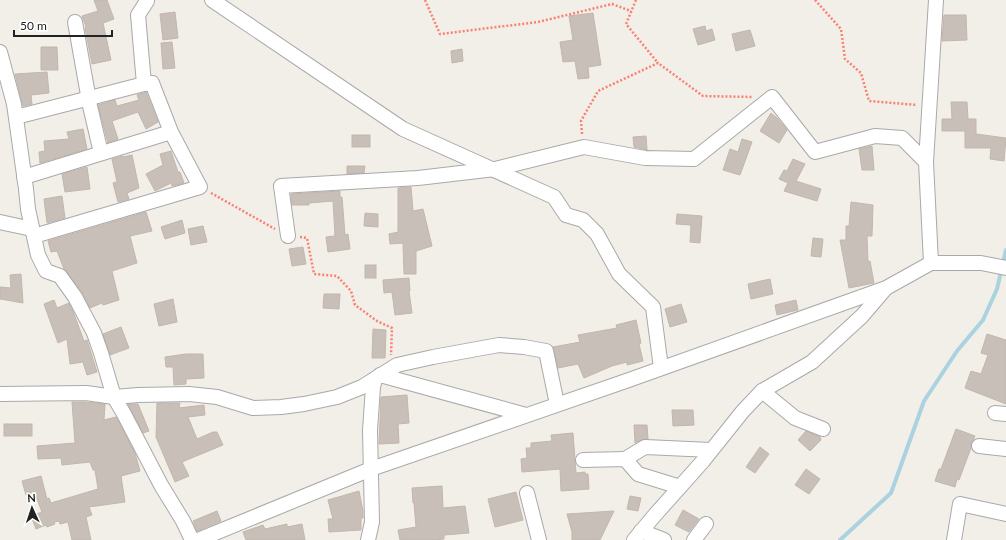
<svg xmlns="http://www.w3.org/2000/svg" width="1006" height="540" viewBox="0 0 1006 540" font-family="Lato,sans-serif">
<rect width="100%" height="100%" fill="#f2efe9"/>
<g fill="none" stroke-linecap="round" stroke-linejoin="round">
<polyline stroke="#aad3df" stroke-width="4" points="840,540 891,493 924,401 957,351 983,320 997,289 1006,250"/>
</g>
<g fill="#c7bfb8" stroke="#c4b6ab">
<polygon points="94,0 107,0 114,19 103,23 111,60 92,64 85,28 86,27 82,16 98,11"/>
<polygon points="175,12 178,38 163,40 160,14"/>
<polygon points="593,13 601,65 588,67 589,78 578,79 575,61 563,62 560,42 573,40 569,16"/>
<polygon points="944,15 966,15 967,40 942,41"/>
<polygon points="705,26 706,31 712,29 715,40 698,45 693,29"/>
<polygon points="750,30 755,46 736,51 732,34"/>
<polygon points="172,42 175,68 163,69 161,43"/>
<polygon points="41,47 57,47 58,70 41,70"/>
<polygon points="462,49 463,61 452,63 451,51"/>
<polygon points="47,72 49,93 31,95 32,104 23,106 15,74"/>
<polygon points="146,92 158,122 146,129 138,112 112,121 118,139 108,143 98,105 115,100 117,106 139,100 137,95"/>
<polygon points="951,102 967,102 968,119 976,119 976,134 1006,138 1004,161 990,159 991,148 965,148 965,131 942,131 942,119 952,119"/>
<polygon points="771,113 777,118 787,130 779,143 760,131"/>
<polygon points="83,129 87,149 40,163 39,152 45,151 44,141 69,139 67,132"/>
<rect x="352" y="135" width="18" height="12"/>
<polygon points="646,136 647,150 634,147 633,137"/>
<polygon points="742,139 752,142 740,175 723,170 730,149 738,152"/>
<polygon points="872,146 874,170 862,170 859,149"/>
<polygon points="171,151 178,172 180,172 184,183 172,186 171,183 155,191 146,174 163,165 160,154"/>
<polygon points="132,155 139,188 127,193 129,199 118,202 113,183 117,182 112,159 123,156 123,157"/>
<polygon points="793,159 805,164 796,181 821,189 817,201 784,191 788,183 779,179 784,170 787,171"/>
<polygon points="347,166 365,166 364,173 347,174"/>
<polygon points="87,167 90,189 65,192 62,174"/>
<polygon points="411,187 413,211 423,209 432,246 416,251 416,274 404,274 403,243 390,244 389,234 398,232 398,188"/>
<polygon points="340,191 340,197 342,197 345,235 348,234 350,249 328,252 326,237 335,236 333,201 309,203 309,205 292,205 291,194"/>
<polygon points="62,196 65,218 47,223 44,199"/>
<polygon points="851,202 873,205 872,236 867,236 868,262 870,261 874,283 849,288 840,240 846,240 846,226 849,226"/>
<polygon points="146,212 152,231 130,236 137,263 112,271 119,300 103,305 102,303 90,308 82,292 64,269 57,251 51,252 48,241"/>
<polygon points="365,213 378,214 378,227 364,226"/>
<polygon points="677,214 702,216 700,243 690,242 691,225 676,224"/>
<polygon points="182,220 185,233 165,239 161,227"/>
<polygon points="203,226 207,242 191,245 188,229"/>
<polygon points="813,238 823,239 821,257 811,256"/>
<polygon points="303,247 306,264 292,266 289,249"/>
<rect x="365" y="265" width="11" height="13"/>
<polygon points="21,274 23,303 0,299 0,287 11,288 10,275"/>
<polygon points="409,278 410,291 409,291 412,313 395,315 392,292 384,293 383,280"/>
<polygon points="770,279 773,294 751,299 748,284"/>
<polygon points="324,294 340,294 339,309 323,308"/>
<polygon points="173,299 177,322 159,326 154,304"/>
<polygon points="54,300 57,308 69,303 74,314 84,341 87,340 97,372 87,375 83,362 70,364 67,339 58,343 44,304"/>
<polygon points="796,300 798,310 777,315 775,305"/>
<polygon points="681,304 687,322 670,327 665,309"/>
<polygon points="636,320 641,343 639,344 643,361 627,365 627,362 612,366 584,378 578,364 558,368 553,347 580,342 578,335 617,328 616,325"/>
<polygon points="121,327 129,348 110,355 103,334"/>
<polygon points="373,329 386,330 385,358 372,358"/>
<polygon points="987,334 1006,340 1006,404 965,388 971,371 981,374 988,355 981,353"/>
<polygon points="186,354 203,354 204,378 186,379 186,384 174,385 173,367 166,367 165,357"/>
<polygon points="407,395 409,423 398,424 399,443 379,444 381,397"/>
<polygon points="72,402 85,402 105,404 104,420 116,417 135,453 140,471 121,476 125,502 89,507 92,515 86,517 91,540 72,540 68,522 60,524 59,521 54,522 55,524 47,527 46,525 36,529 31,516 42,512 34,492 26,495 22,481 41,476 47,499 49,498 51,503 98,489 95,470 93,470 90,462 62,465 61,458 38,459 37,446 75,443"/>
<polygon points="157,403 180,403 179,408 204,405 205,415 188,417 197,439 213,432 217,432 223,445 182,462 189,476 175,482 156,437"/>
<polygon points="128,404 138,404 149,431 143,433"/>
<polygon points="672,410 693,410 694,425 673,426"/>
<rect x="4" y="424" width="28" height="12"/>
<polygon points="634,425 647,425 648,439 641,440 635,443"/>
<polygon points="956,429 975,436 971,445 971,448 959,480 957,479 955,487 935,481 939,469 941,469"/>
<polygon points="806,431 820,437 821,440 810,451 798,440"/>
<polygon points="573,433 576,473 585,472 585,474 588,474 589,489 561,491 560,469 522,472 521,459 527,458 526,448 531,448 531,443 552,441 551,435"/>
<polygon points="760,447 769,454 755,473 746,467"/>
<polygon points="806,469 820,479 809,494 795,485"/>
<polygon points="442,486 443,508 465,506 469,533 444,535 444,539 435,540 400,540 398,530 416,527 414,503 413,503 412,488"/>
<polygon points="359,491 363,511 363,518 361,518 361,530 329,532 328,519 333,519 328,500"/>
<polygon points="516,492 523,520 495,527 488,499"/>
<polygon points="630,496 641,498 638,511 627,509"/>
<polygon points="683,510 699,519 689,532 675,525"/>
<polygon points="217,511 221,521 197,531 193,521"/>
<polygon points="614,511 600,540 572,540 572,532 567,514"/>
<polygon points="287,524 287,527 302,524 305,540 246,540 243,532 263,525 265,529"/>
</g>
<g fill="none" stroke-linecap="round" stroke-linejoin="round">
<defs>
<g id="minor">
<polyline points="212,0 403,129 554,197 566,215 583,220 597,234 619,274 653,307 661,368"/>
<polyline points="75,22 90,106 101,153"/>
<polyline points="0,52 14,104 26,189 28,209 38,255 46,271 60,276 75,297 94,333 101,353 114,397 124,414 161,485 183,521 192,540"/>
<polyline points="16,117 144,84 138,15 147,1"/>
<polyline points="24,177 171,132"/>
<polyline points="0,222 32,229"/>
<polyline points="34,236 200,187 171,132 152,83 144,84"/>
<polyline points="288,236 281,186 418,178 495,169 584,147 645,158 694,159 772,97 815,152 875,136 902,138 926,162"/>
<polyline points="931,263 926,162 936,0"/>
<polyline points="380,375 526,415"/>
<polyline points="762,391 795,418 823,429"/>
<polyline points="0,394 86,393 114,397 138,395 189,394 217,397 253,408 281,407 304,404 337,397 362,387 397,365 433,357 499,345 524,347 546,351 557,404"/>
<polyline points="995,413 1006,414"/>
<polyline points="979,446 1006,449"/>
<polyline points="625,459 645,447 711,450"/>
<polyline points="583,460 625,459 638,474 680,487"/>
<polyline points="527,493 539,540"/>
<polyline points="641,531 664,540"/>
<polyline points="198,540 371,469 626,381 886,288 931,263 981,263 1006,268"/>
<polyline points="368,540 372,522 370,430 373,387 375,379"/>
<polyline points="634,540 654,516 703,461 743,411 762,391 812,362 862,316 885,289"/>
<polyline points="694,540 706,524"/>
<polyline points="954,540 960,504 1006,514"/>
</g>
</defs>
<use href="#minor" stroke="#a9a9a9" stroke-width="16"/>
<g stroke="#fa8072" stroke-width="2.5" stroke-dasharray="2 2" stroke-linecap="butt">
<polyline points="425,0 440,34 538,22 612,4 631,11"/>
<polyline points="636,0 626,24 658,63"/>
<polyline points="815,0 841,29 845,59 861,73 869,101 917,105"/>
<polyline points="582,134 581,121 598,91 658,63 703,96 752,97"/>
<polyline points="211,193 275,229"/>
<polyline points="300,237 307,238 314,274 337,276 351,291 355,305 377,321 392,328 391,355"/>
</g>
<use href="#minor" stroke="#fff" stroke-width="14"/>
</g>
<g transform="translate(32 508) rotate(357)" stroke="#ffffff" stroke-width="3" paint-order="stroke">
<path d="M0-3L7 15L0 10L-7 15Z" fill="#222222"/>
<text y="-6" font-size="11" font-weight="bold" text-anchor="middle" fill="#222222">N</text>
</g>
<path d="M14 30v6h98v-6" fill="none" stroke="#222222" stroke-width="2"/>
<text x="20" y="30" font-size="12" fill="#222222" stroke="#ffffff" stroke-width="3" paint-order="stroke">50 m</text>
</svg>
